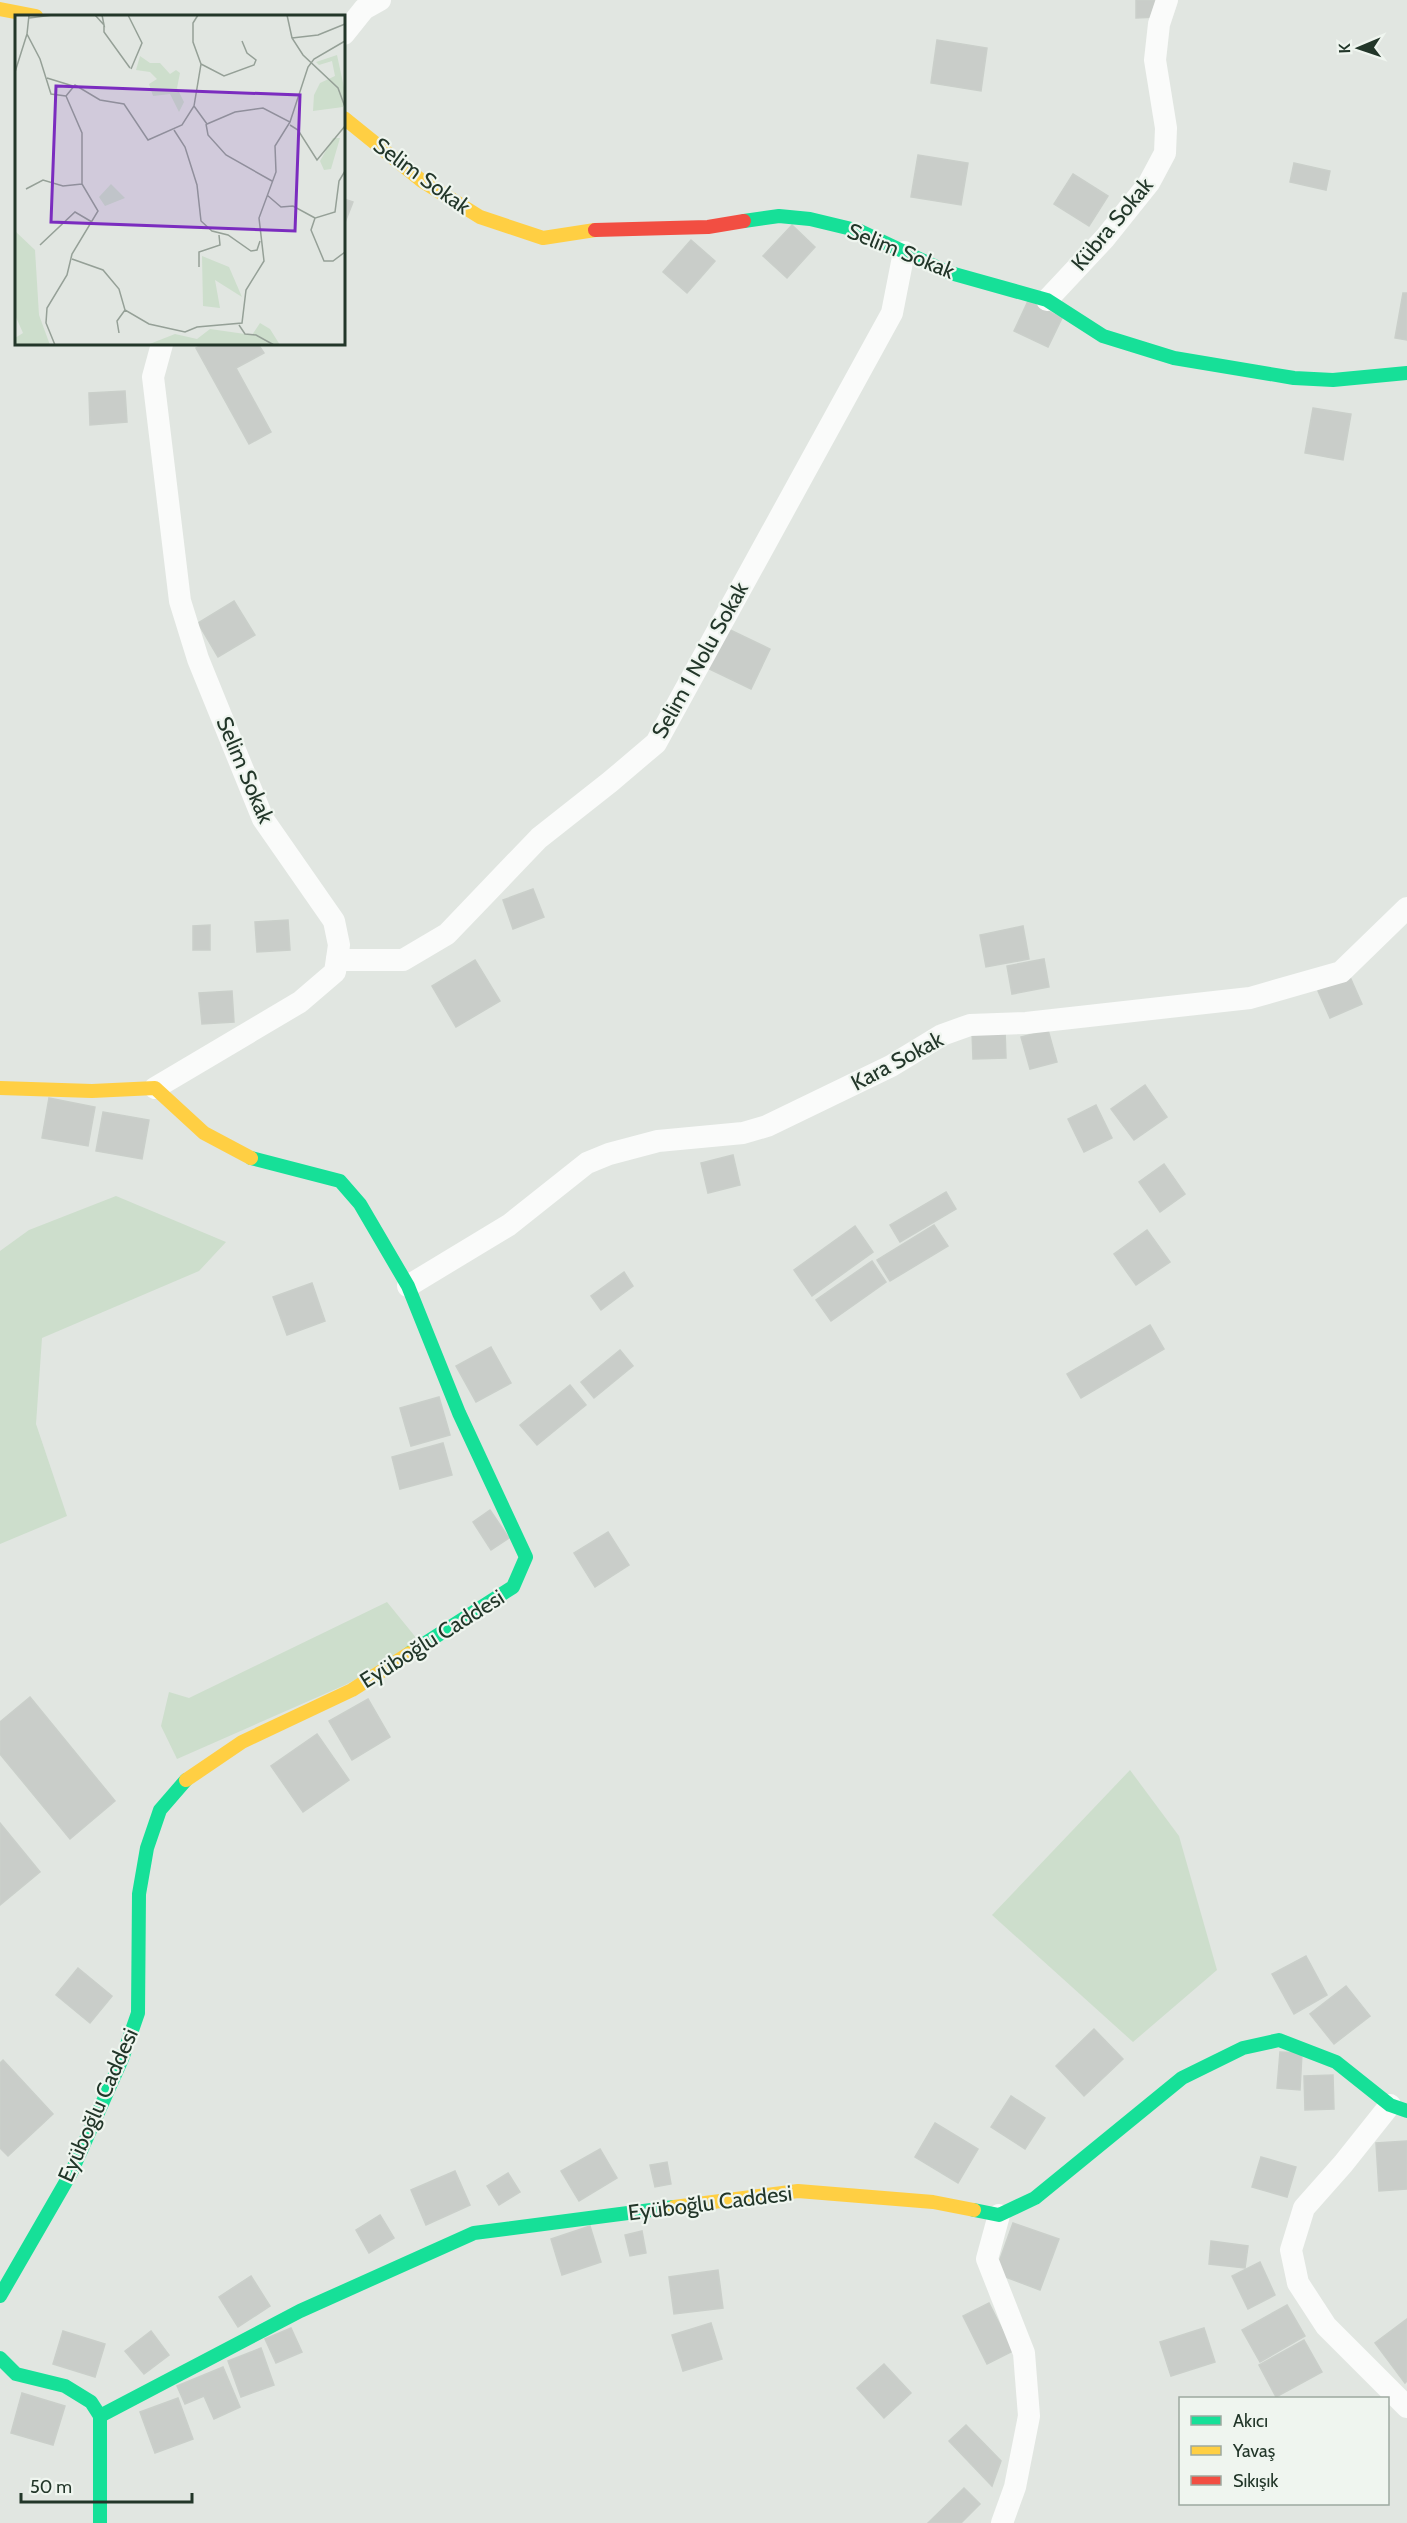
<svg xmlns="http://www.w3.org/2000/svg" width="1407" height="2523" viewBox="0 0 1407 2523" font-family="Cabin,sans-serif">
<rect width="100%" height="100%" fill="#e1e6e1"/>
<g fill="#cddecc">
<polygon points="116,1196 226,1242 199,1271 42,1338 36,1424 67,1516 0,1544 0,1251 29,1230"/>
<polygon points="387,1602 422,1645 345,1685 177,1759 161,1726 169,1692 189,1698"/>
<polygon points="1130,1770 1179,1836 1217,1970 1133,2042 992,1915"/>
</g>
<g fill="#c9cdc9" stroke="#cacfca" stroke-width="1.5">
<polygon points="1136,0 1157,0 1157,17 1136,18"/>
<polygon points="937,40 987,48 981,91 931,83"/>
<polygon points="918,155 968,163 961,205 911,197"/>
<polygon points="1294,163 1330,171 1326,190 1290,182"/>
<polygon points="1073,174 1108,196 1089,226 1054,204"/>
<polygon points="344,199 353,202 344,225"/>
<polygon points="792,225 815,247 787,278 763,256"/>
<polygon points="691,240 715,261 687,293 663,272"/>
<polygon points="1403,293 1407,293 1407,340 1395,338"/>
<polygon points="1028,301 1062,318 1048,347 1014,331"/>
<polygon points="203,344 258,344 264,353 236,368 271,432 249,444 196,348"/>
<polygon points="125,391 127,422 90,425 89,393"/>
<polygon points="1313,408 1351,414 1343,460 1305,453"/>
<polygon points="234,601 255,635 218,657 198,623"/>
<polygon points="724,627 770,649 751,689 705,667"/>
<polygon points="533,889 544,917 513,929 503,900"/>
<polygon points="288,920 290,950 257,952 255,922"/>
<polygon points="210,925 210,950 193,950 193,926"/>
<polygon points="1023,926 1029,959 986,967 980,935"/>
<polygon points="1044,959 1049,987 1012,994 1007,966"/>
<polygon points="475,960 500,1001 456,1027 432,986"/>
<polygon points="1350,977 1362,1004 1330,1018 1318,991"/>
<polygon points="232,991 234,1022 202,1024 199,993"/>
<polygon points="1005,1030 1006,1058 973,1059 972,1031"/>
<polygon points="1048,1030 1057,1062 1030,1069 1021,1037"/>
<polygon points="1145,1085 1167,1117 1134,1140 1111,1109"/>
<polygon points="49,1098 95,1107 88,1146 42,1138"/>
<polygon points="1096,1105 1112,1138 1084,1152 1068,1119"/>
<polygon points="103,1112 149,1120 142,1159 96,1151"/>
<polygon points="733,1155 740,1185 708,1193 701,1163"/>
<polygon points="1164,1164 1185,1194 1160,1212 1139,1182"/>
<polygon points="946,1192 956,1209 900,1242 890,1225"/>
<polygon points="934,1225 948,1246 890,1281 877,1260"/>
<polygon points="855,1226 873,1252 812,1296 794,1270"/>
<polygon points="1147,1230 1170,1262 1136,1285 1114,1254"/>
<polygon points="872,1261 886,1282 831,1321 816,1300"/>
<polygon points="624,1272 633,1286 601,1310 591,1296"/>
<polygon points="312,1283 325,1321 287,1335 273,1297"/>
<polygon points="1150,1325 1164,1349 1081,1398 1067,1374"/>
<polygon points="491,1347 511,1383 476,1402 456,1366"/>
<polygon points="620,1350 633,1366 594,1398 581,1382"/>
<polygon points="570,1385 586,1405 537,1445 520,1425"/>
<polygon points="439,1397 450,1435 411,1446 400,1408"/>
<polygon points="443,1443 452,1475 400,1489 392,1457"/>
<polygon points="490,1510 509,1538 491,1550 473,1522"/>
<polygon points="608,1532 629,1565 595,1587 574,1553"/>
<polygon points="30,1697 115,1801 70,1839 0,1754 0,1722"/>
<polygon points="368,1699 390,1737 352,1760 329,1721"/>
<polygon points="317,1734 349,1780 303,1812 271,1766"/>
<polygon points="0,1823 40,1872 0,1905"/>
<polygon points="1306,1956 1327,1995 1294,2014 1272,1974"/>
<polygon points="78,1968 112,1996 90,2023 56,1995"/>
<polygon points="1346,1986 1370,2016 1334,2044 1310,2014"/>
<polygon points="1094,2029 1123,2059 1084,2096 1056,2066"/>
<polygon points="1280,2052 1302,2053 1300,2090 1277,2088"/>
<polygon points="3,2060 53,2114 8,2156 0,2148 0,2063"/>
<polygon points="1333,2075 1334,2109 1305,2110 1304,2076"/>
<polygon points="1011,2096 1045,2118 1025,2149 991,2127"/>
<polygon points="935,2123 978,2149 958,2183 915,2157"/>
<polygon points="1407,2141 1407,2189 1379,2191 1376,2143"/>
<polygon points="600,2149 617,2178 579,2201 561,2171"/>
<polygon points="1261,2157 1296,2167 1287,2197 1252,2187"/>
<polygon points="667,2162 671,2184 655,2187 650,2165"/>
<polygon points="455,2171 470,2205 426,2225 411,2190"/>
<polygon points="508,2173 520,2192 499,2205 487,2186"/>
<polygon points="380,2215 394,2238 369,2253 356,2230"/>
<polygon points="1013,2223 1059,2239 1040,2290 995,2273"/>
<polygon points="590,2226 601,2262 562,2275 551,2239"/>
<polygon points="642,2231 646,2253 630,2256 625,2235"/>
<polygon points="1211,2241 1248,2246 1245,2268 1209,2264"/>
<polygon points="1260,2262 1275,2295 1248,2309 1232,2276"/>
<polygon points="718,2270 723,2308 674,2314 669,2277"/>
<polygon points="251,2276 270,2306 238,2327 219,2297"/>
<polygon points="989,2303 1013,2351 987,2364 963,2316"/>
<polygon points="1287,2305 1305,2336 1260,2362 1242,2330"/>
<polygon points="1407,2319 1407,2381 1405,2383 1375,2343"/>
<polygon points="711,2323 722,2359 683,2371 672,2335"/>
<polygon points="291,2328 302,2352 276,2363 265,2339"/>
<polygon points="1204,2328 1215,2362 1171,2376 1160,2342"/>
<polygon points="63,2331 105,2344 95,2377 53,2364"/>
<polygon points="151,2331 169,2355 144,2374 125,2351"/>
<polygon points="1304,2340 1322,2372 1276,2397 1259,2365"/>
<polygon points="261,2348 274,2385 241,2397 228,2361"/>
<polygon points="884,2364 911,2393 884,2418 857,2388"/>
<polygon points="223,2367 240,2407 214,2419 204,2396 185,2404 177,2386"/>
<polygon points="22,2393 65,2406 53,2445 11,2433"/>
<polygon points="178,2398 193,2439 155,2453 140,2412"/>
<polygon points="966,2425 1001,2461 992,2486 949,2441"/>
<polygon points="964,2488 980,2504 961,2523 928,2523"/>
</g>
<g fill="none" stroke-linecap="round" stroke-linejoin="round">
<g stroke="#fafbfa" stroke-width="22">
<polyline points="344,34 364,9 380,0"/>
<polyline points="1047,300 1105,238 1149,183 1165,153 1166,128 1155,60 1159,24 1167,0"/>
<polyline points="337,960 403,960 447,934 539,838 610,782 656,743 892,313 904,252"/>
<polyline points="155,1088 300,1002 335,972 339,945 334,921 263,819 198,659 180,601 153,377 162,344"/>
<polyline points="408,1286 509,1225 587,1163 609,1154 658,1141 743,1133 767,1126 891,1066 942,1035 970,1025 1026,1023 1250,998 1341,972 1407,908"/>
<polyline points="1390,2105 1343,2164 1304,2208 1291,2250 1298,2283 1326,2326 1407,2407"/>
<polyline points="999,2215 987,2259 1024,2353 1029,2416 1015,2487 1002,2523"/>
</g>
<g stroke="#16e098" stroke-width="14">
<polyline points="744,221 779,216 810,219 860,231 947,272 1047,300 1103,336 1174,358 1294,378 1333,380 1407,373"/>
<polyline points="251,1158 340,1181 360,1204 408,1286 459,1413 526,1557 513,1587 410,1653"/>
<polyline points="974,2210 999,2215 1035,2198 1182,2078 1243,2048 1279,2040 1336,2062 1390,2105 1407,2111"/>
<polyline points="0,2296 71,2173 122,2059 138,2013 139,1894 147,1848 160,1810 186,1780"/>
<polyline points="0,2358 16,2374 65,2386 91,2402 100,2416"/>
<polyline points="100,2416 300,2311 474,2233 674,2207"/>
<polyline points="100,2416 100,2523"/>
</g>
<g stroke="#ffcf43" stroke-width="14">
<polyline points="0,9 36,16"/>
<polyline points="344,118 422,181 480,217 543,238 595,230"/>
<polyline points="0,1088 92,1091 155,1088 204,1133 251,1158"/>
<polyline points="186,1780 242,1742 352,1690 410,1653"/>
<polyline points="674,2207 798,2191 933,2202 974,2210"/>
</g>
<polyline stroke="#f24e42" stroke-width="14" points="595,230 708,227 744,221"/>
</g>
<g text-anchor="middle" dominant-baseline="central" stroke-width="4.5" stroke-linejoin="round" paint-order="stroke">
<g font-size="22" fill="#223629" stroke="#eff5ef">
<text transform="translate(422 176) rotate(36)">Selim Sokak</text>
<text transform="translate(1112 224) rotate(-50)">Kübra Sokak</text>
<text transform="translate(901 251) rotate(22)">Selim Sokak</text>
<text transform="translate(700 660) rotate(-61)">Selim 1 Nolu Sokak</text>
<text transform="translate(245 770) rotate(67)">Selim Sokak</text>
<text transform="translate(897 1061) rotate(-28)">Kara Sokak</text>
<text transform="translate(432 1639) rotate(-32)">Eyüboğlu Caddesi</text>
<text transform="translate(98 2105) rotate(-66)">Eyüboğlu Caddesi</text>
<text transform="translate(710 2203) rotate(-7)">Eyüboğlu Caddesi</text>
</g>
</g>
<g transform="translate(15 15)">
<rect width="330" height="330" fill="#e1e6e1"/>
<path d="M322,40L330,77L328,92L298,96L299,80L305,68L320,61L317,46L304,50L301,47ZM125,41L135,48H145L155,59L161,55L165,58L162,73L169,87L164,97L155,79L138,81L134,69L142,64L135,57L121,55ZM318,123H325L316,154L309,155L305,146ZM96,169L110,183L90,191L84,182ZM0,216L20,235L24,300L35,330H0V323L8,318L0,300ZM187,241L214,252L227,282L200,265L205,293L188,291ZM245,308L255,314L265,330H132L160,319L182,324L195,314L237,320Z" fill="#cddecc"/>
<path fill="none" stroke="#95a097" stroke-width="1.5" d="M14,0L12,19L25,44L36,79L51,81M80,0L89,10L87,0M113,0L127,28L116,54M272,0L277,23L288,40L323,73L330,92M14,3L38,0M89,10V17L115,53M277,23L303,20L330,9M186,49L209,61L239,50L241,45L232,38L227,26M0,57L12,19M32,63L58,71M51,81L60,70L85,85L109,89L133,125L167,110L179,91L186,49L178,27V8L183,0M275,107L293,52L299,44L330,26M191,109L193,120L211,140L257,166M275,110L283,115L302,145L330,111M159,115L170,132L182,170L186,206L197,216L213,220L236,236L242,235L245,226M330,156L324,166L320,197L300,203L296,215L309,246H318L330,237M11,174L28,165L48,171L67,169M252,180L266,192L278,191L300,203M25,230L60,197L77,207M57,244L88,255L104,274L110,295L134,309L170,317L182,312L227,308L231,275L249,246L244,203L261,157L260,131L275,107L248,93L220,97L192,109L179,91M184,252V237L205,230L204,220M224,310L230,319L241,320L259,330M104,318L102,306L110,295M40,330L31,308L32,293L52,260L57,239L83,196L67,169V118L51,81"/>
<path fill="#7b2cbf" fill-opacity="0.15" stroke="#7b2cbf" stroke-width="3" d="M41,71L285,80L280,216L36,207Z"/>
<rect width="330" height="330" fill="none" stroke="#223629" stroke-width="3"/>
</g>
<rect x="1179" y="2397" width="210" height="108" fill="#eff5ef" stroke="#9da9a0" stroke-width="1.5"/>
<rect x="1191" y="2416" width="30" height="9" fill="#16e098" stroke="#9da9a0" stroke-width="1.5"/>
<text x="1233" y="2427" font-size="18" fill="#223629">Akıcı</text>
<rect x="1191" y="2446" width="30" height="9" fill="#ffcf43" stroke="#9da9a0" stroke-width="1.5"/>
<text x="1233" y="2457" font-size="18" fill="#223629">Yavaş</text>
<rect x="1191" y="2476" width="30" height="9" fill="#f24e42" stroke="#9da9a0" stroke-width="1.5"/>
<text x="1233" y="2487" font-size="18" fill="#223629">Sıkışık</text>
<g transform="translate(1359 48) rotate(268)" stroke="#eff5ef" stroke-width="4.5" paint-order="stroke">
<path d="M0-4.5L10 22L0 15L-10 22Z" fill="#223629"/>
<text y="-9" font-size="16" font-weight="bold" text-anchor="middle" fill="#223629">K</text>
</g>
<path d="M21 2493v9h171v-9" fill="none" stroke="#223629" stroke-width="3"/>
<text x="30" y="2493" font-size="18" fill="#223629" stroke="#eff5ef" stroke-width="4.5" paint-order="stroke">50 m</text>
</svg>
